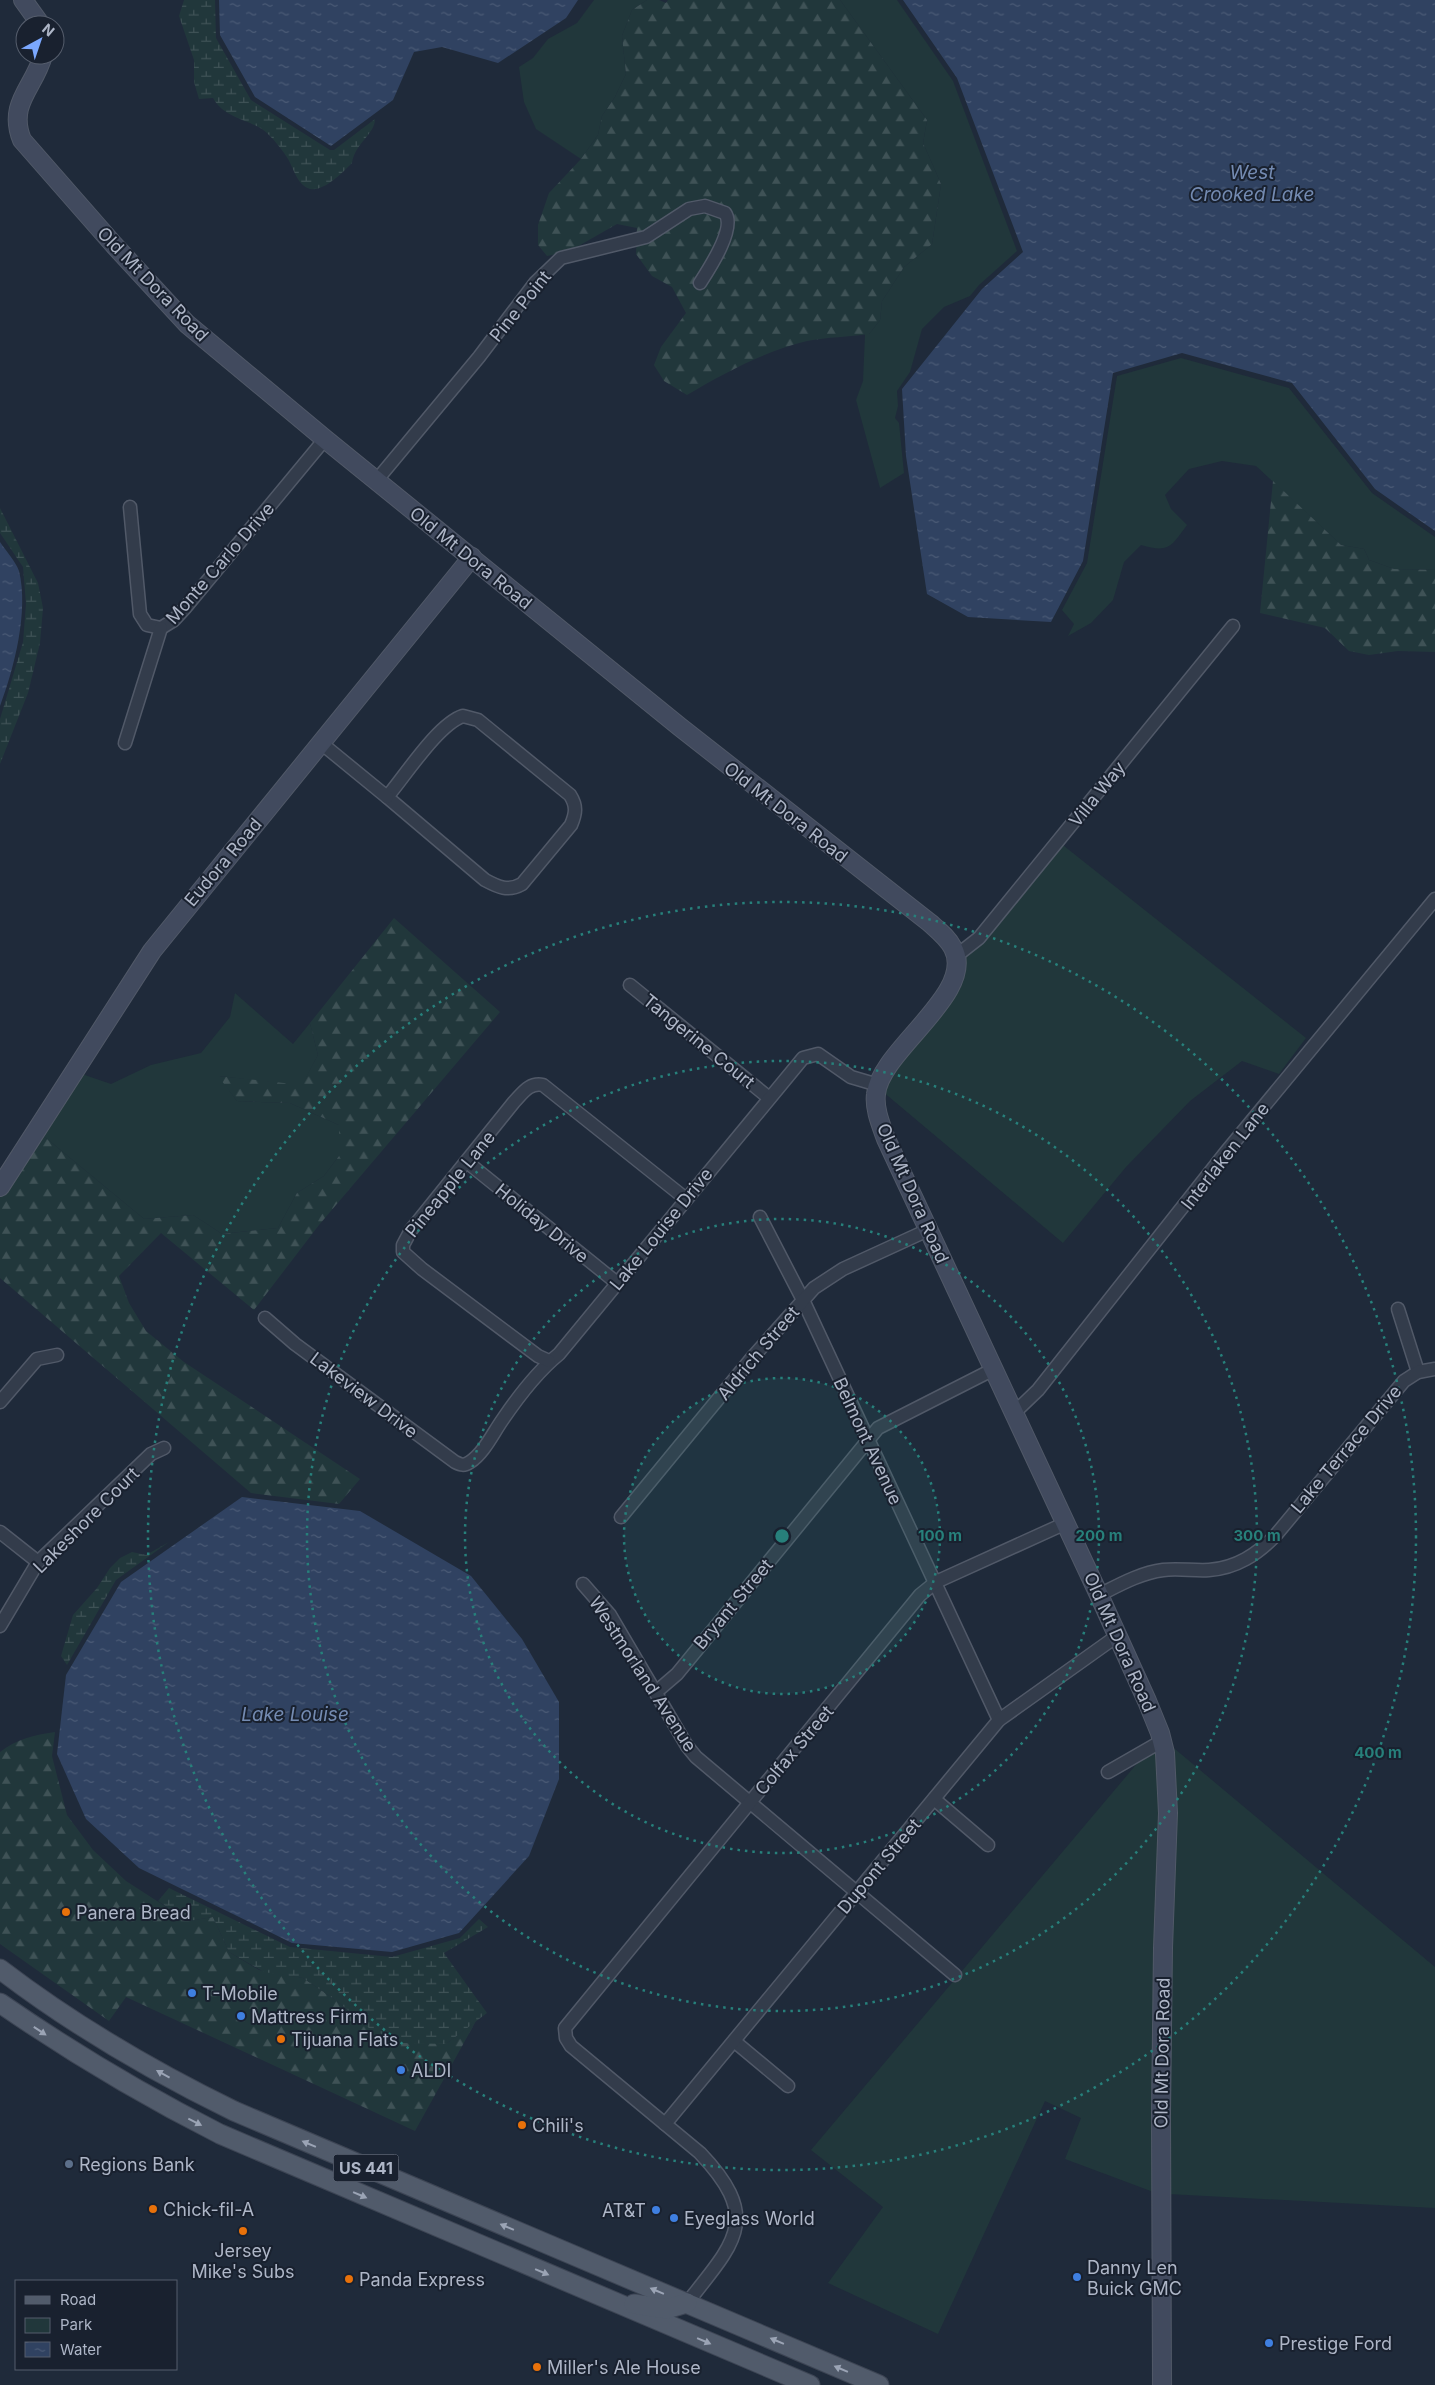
<svg xmlns="http://www.w3.org/2000/svg" width="1435" height="2385" viewBox="0 0 1435 2385" font-family="Inter,sans-serif">
<defs>
<pattern id="forest-firs" width="22" height="20" patternUnits="userSpaceOnUse" patternTransform="scale(1.25)"><rect width="22" height="20" fill="#21373b"/><path d="M5 1l3.5 6h-7zM16 11l3.5 6h-7z" fill="#3f5256"/></pattern>
<pattern id="wetland-marsh" width="20" height="14" patternUnits="userSpaceOnUse" patternTransform="scale(1.25)"><rect width="20" height="14" fill="#21373b"/><path d="M1 5h8M5 5V1M11 12h8M15 12V8" fill="none" stroke="#3f5256"/></pattern>
<pattern id="water-ripples" width="26" height="14" patternUnits="userSpaceOnUse" patternTransform="scale(1.25)"><rect width="26" height="14" fill="#304261"/><path d="M2 4q2-2 4 0t4 0M15 11q2-2 4 0t4 0" fill="none" stroke="#4b5b76"/></pattern>
</defs>
<rect width="100%" height="100%" fill="#1f2a3a"/>
<g fill="#21373b">
<polygon points="594,0 647,0 632,10 622,36 626,74 615,97 602,116 598,135 581,159 536,129 524,102 519,67 533,58 548,39 577,23"/>
<polygon points="840,0 897,0 953,81 1017,251 979,285 970,296 944,307 922,329 910,372 897,391 898,406 895,418 899,423 904,473 880,488 856,400 863,381 865,334 869,334 880,320 882,301 904,267 932,244 941,184 923,143 927,120"/>
<path d="M1181,358L1289,388L1372,493L1435,537V570L1394,569L1369,560L1364,549L1341,545L1256,466L1222,461L1189,469L1165,495L1171,509L1187,525C1171,547 1169,553 1141,545L1124,562L1113,600L1091,623L1068,636L1074,624L1062,610L1087,563L1117,376Z"/>
<polygon points="1054,838 1306,1038 1279,1074 1242,1061 1190,1101 1126,1167 1063,1243 882,1091 961,957"/>
<polygon points="235,993 293,1044 310,1023 318,1055 302,1086 219,1076 237,1101 290,1103 339,1125 339,1156 324,1176 297,1193 278,1228 222,1234 193,1215 144,1219 41,1134 79,1073 111,1084 151,1065 201,1053 230,1017"/>
<polygon points="1156,1741 1160,1766 1156,2193 1065,2159 1081,2118 1045,2101 938,2334 828,2283 883,2207 811,2150"/>
<polygon points="1169,1744 1435,1967 1435,2208 1168,2194"/>
</g>
<g fill="url(#forest-firs)">
<path d="M647,0H659L666,3L668,0H840L927,120L923,143L941,184L932,244L904,267L882,301L880,320L869,334C849,337 827,337 807,341C765,351 724,373 687,395L664,381L654,365L661,347L686,313L672,287L652,276L636,254L637,228L617,224L568,252L547,256L538,245V225L549,193L581,159L598,135L602,116L615,97L626,74L622,36L632,10Z"/>
<polygon points="1273,481 1341,545 1364,549 1369,560 1394,569 1435,570 1435,652 1398,651 1369,655 1349,651 1325,628 1260,613"/>
<polygon points="394,918 500,1012 319,1225 254,1310 161,1233 119,1276 129,1303 146,1331 184,1362 360,1479 339,1504 251,1493 0,1278 0,1196 41,1134 144,1219 193,1215 222,1234 278,1228 297,1193 324,1176 339,1156 339,1125 290,1103 237,1101 218,1076 302,1085 318,1055 310,1023"/>
<path d="M55,1732L52,1756L67,1815L93,1850L126,1881L188,1921L213,1917L229,1952L259,1970L303,1978L337,2001L354,2016L446,2044L476,2021L415,2131L126,1997L109,2021L0,1944V1752C17,1739 34,1735 55,1732Z"/>
</g>
<g fill="url(#wetland-marsh)">
<path d="M184,0H215L216,38L251,100L330,150H334L375,119C375,134 355,143 352,163C343,172 324,192 310,189C297,185 294,169 288,159C283,151 276,142 269,135C252,118 226,121 213,98L199,99L194,82V60L179,16Z"/>
<polygon points="0,508 38,583 43,608 40,643 28,693 0,764 0,719 23,642 26,604 23,567 0,533"/>
<polygon points="169,1542 116,1580 67,1665 61,1656 73,1615 97,1588 110,1568 120,1558 132,1552 146,1555"/>
<polygon points="169,1888 290,1947 392,1957 460,1938 479,1919 488,1927 444,1953 487,2013 446,2044 401,2043 369,2028 337,2001 303,1978 264,1972 229,1952 213,1917 188,1921 158,1901"/>
</g>
<g fill="url(#water-ripples)">
<polygon points="219,0 578,0 566,18 498,63 442,47 414,52 393,100 331,146 255,97 220,35"/>
<polygon points="903,0 1435,0 1435,531 1375,489 1292,383 1182,353 1113,373 1083,561 1051,622 968,617 927,594 906,456 902,389 982,289 1023,252 957,78"/>
<path d="M0,542C6,551 16,562 19,571C29,611 14,669 0,706Z"/>
<polygon points="242,1497 360,1511 471,1576 522,1639 559,1702 559,1779 529,1856 459,1933 392,1952 292,1943 139,1868 86,1819 57,1754 66,1675 121,1582"/>
</g>
<g fill="none" stroke-linecap="round" stroke-linejoin="round">
<defs>
<g id="street">
<path d="M376,481L479,357L535,283L561,258L646,237L689,209L705,206L725,213C736,228 709,269 700,283"/>
<polyline points="130,507 140,614 147,625 161,628 174,620 185,608 325,439"/>
<path d="M463,716L478,720L570,795C577,806 576,813 571,825L522,884C508,892 498,887 485,880L387,797C405,776 438,724 463,716Z"/>
<polyline points="125,743 161,628"/>
<polyline points="321,743 387,797"/>
<polyline points="956,956 979,938 1233,626"/>
<polyline points="630,985 768,1097"/>
<polyline points="467,1162 617,1283"/>
<polyline points="760,1217 803,1300 999,1720"/>
<polyline points="1398,1309 1418,1372"/>
<path d="M265,1318L295,1344L455,1462C461,1465 464,1466 470,1462C484,1453 493,1433 503,1419C518,1397 538,1371 559,1354L803,1058L818,1054L851,1077L878,1085"/>
<path d="M549,1361L538,1356L422,1269L403,1252V1245L411,1230L514,1102C522,1094 529,1082 543,1085L686,1199"/>
<polyline points="0,1402 37,1359 57,1355"/>
<polyline points="1014,1413 1038,1390 1226,1152 1435,899"/>
<polyline points="621,1517 751,1359 814,1288 843,1269 928,1230"/>
<polyline points="0,1532 38,1562"/>
<polyline points="583,1584 610,1615 687,1746 696,1757 955,1975"/>
<path d="M1099,1595C1119,1585 1140,1573 1163,1570C1178,1568 1194,1571 1209,1570C1237,1568 1257,1554 1275,1536L1404,1381L1418,1372L1435,1369"/>
<polyline points="0,1626 38,1562 151,1454 164,1448"/>
<polyline points="656,1692 677,1674 878,1428 994,1369"/>
<polyline points="1108,1772 1162,1741"/>
<polyline points="934,1799 988,1845"/>
<polyline points="734,2041 788,2086"/>
<polyline points="665,2124 999,1720 1117,1636"/>
<path d="M687,2303C734,2243 763,2219 700,2153L571,2046L566,2038L565,2028L920,1595L936,1582L1066,1523"/>
</g>
<g id="secondary">
<polyline points="23,0 41,25"/>
<path d="M43,55C35,87 7,103 22,140L114,245L187,324L325,439L680,727L930,923C939,931 948,938 953,948C977,993 880,1050 876,1094C874,1109 881,1125 886,1139L1099,1595L1147,1701L1160,1733L1165,1753L1168,1813L1163,1948L1161,2113L1162,2385"/>
<polyline points="0,1187 152,951 472,557"/>
</g>
<g id="primary">
<path d="M0,1969C72,2024 152,2071 234,2111L879,2385"/>
<path d="M0,2003C71,2052 143,2095 220,2134L810,2385"/>
<polyline points="634,2304 667,2309 687,2303"/>
</g>
</defs>
<use href="#street" stroke="#515968" stroke-width="15"/>
<use href="#secondary" stroke="#515968" stroke-width="20"/>
<use href="#primary" stroke="#3d4554" stroke-width="21"/>
<use href="#street" stroke="#333c4b" stroke-width="12"/>
<use href="#secondary" stroke="#414a5e" stroke-width="18"/>
<use href="#primary" stroke="#515b6b" stroke-width="19"/>
</g>
<defs><path id="oneway-solid" d="M-6-.8H1V-3.2L6.5 0L1 3.2V.8H-6Z" transform="scale(1.25)"/></defs>
<g fill="#9ba4b5">
<use href="#oneway-solid" transform="translate(40 2031) rotate(34)"/>
<use href="#oneway-solid" transform="translate(163 2074) rotate(-151)"/>
<use href="#oneway-solid" transform="translate(195 2122) rotate(27)"/>
<use href="#oneway-solid" transform="translate(309 2144) rotate(-157)"/>
<use href="#oneway-solid" transform="translate(360 2195) rotate(23)"/>
<use href="#oneway-solid" transform="translate(507 2227) rotate(-157)"/>
<use href="#oneway-solid" transform="translate(542 2272) rotate(23)"/>
<use href="#oneway-solid" transform="translate(657 2291) rotate(-157)"/>
<use href="#oneway-solid" transform="translate(704 2341) rotate(23)"/>
<use href="#oneway-solid" transform="translate(777 2341) rotate(-157)"/>
<use href="#oneway-solid" transform="translate(841 2369) rotate(-157)"/>
</g>
<circle cx="782" cy="1536" r="158" fill="#27807b" fill-opacity=".12"/>
<g fill="none" stroke="#27807b" stroke-width="2.5" stroke-dasharray="2.5 5">
<circle cx="782" cy="1536" r="158"/>
<circle cx="782" cy="1536" r="317"/>
<circle cx="782" cy="1536" r="475"/>
<circle cx="782" cy="1536" r="634"/>
</g>
<g fill="#e8710a" stroke="#19212f" stroke-width="2">
<circle cx="66" cy="1912" r="5"/>
<circle cx="281" cy="2039" r="5"/>
<circle cx="522" cy="2125" r="5"/>
<circle cx="153" cy="2209" r="5"/>
<circle cx="243" cy="2231" r="5"/>
<circle cx="349" cy="2279" r="5"/>
<circle cx="537" cy="2367" r="5"/>
</g>
<g fill="#3f7fe0" stroke="#19212f" stroke-width="2">
<circle cx="192" cy="1993" r="5"/>
<circle cx="241" cy="2016" r="5"/>
<circle cx="401" cy="2070" r="5"/>
<circle cx="656" cy="2210" r="5"/>
<circle cx="674" cy="2218" r="5"/>
<circle cx="1077" cy="2277" r="5"/>
<circle cx="1269" cy="2343" r="5"/>
</g>
<circle fill="#5c6f8a" stroke="#19212f" stroke-width="2" cx="69" cy="2164" r="5"/>
<g text-anchor="middle" dominant-baseline="central" stroke-width="4" stroke-linejoin="round" paint-order="stroke">
<rect fill="#19212f" stroke="#818999" stroke-width="1" x="333.5" y="2154.5" width="65" height="27" rx="4"/>
<g font-size="16" font-weight="bold" fill="#aeb6c7">
<text x="366" y="2168">US 441</text>
</g>
<g font-size="18" fill="#aeb6c7" stroke="#19212f">
<text transform="translate(153 284) rotate(46)">Old Mt Dora Road</text>
<text transform="translate(520 306) rotate(-51)">Pine Point</text>
<text transform="translate(471 558) rotate(39)">Old Mt Dora Road</text>
<text transform="translate(220 563) rotate(-49)">Monte Carlo Drive</text>
<text transform="translate(1097 794) rotate(-51)">Villa Way</text>
<text transform="translate(786 812) rotate(38)">Old Mt Dora Road</text>
<text transform="translate(223 862) rotate(-50)">Eudora Road</text>
<text transform="translate(699 1041) rotate(39)">Tangerine Court</text>
<text transform="translate(1225 1156) rotate(-52)">Interlaken Lane</text>
<text transform="translate(450 1184) rotate(-51)">Pineapple Lane</text>
<text transform="translate(913 1193) rotate(66)">Old Mt Dora Road</text>
<text transform="translate(542 1223) rotate(39)">Holiday Drive</text>
<text transform="translate(661 1229) rotate(-51)">Lake Louise Drive</text>
<text transform="translate(758 1353) rotate(-50)">Aldrich Street</text>
<text transform="translate(364 1395) rotate(37)">Lakeview Drive</text>
<text transform="translate(868 1441) rotate(65)">Belmont Avenue</text>
<text transform="translate(1346 1449) rotate(-50)">Lake Terrace Drive</text>
<text transform="translate(86 1520) rotate(-45)">Lakeshore Court</text>
<text transform="translate(733 1604) rotate(-50)">Bryant Street</text>
<text transform="translate(1120 1642) rotate(66)">Old Mt Dora Road</text>
<text transform="translate(643 1674) rotate(57)">Westmorland Avenue</text>
<text transform="translate(794 1750) rotate(-50)">Colfax Street</text>
<text transform="translate(879 1866) rotate(-50)">Dupont Street</text>
<text transform="translate(1162 2053) rotate(-89)">Old Mt Dora Road</text>
</g>
<g font-size="18" fill="#aeb6c7" stroke="#19212f" text-anchor="start">
<text x="76" y="1912">Panera Bread</text>
<text x="202" y="1993">T-Mobile</text>
<text x="251" y="2016">Mattress Firm</text>
<text x="291" y="2039">Tijuana Flats</text>
<text x="411" y="2070">ALDI</text>
<text x="532" y="2125">Chili's</text>
<text x="79" y="2164">Regions Bank</text>
<text x="163" y="2209">Chick-fil-A</text>
<text x="646" y="2210" text-anchor="end">AT&amp;T</text>
<text x="684" y="2218">Eyeglass World</text>
<text x="243" y="2250" text-anchor="middle">Jersey<tspan x="243" dy="21">Mike's Subs</tspan></text>
<text x="1087" y="2267">Danny Len<tspan x="1087" dy="21">Buick GMC</tspan></text>
<text x="359" y="2279">Panda Express</text>
<text x="1279" y="2343">Prestige Ford</text>
<text x="547" y="2367">Miller's Ale House</text>
</g>
<g font-size="19" font-style="italic" fill="#748bb2" stroke="#19212f">
<text x="1252" y="172">West<tspan x="1252" dy="22">Crooked Lake</tspan></text>
<text x="295" y="1714">Lake Louise</text>
</g>
</g>
<circle cx="782" cy="1536" r="8" fill="#27807b" stroke="#19212f" stroke-width="2.5"/>
<g font-size="15" text-anchor="middle" font-weight="bold" fill="#27807b" stroke="#19212f" stroke-width="4" stroke-linejoin="round" paint-order="stroke">
<text x="940" y="1541">100 m</text>
<text x="1099" y="1541">200 m</text>
<text x="1257" y="1541">300 m</text>
<text x="1378" y="1758">400 m</text>
</g>
<rect x="15" y="2280" width="162" height="90" fill="#19212f" stroke="#555d6c"/>
<rect x="25" y="2296" width="25" height="8" fill="#515b6b" stroke="#555d6c"/>
<text x="60" y="2305" font-size="15" fill="#aeb6c7">Road</text>
<rect x="25" y="2318" width="25" height="15" fill="#21373b" stroke="#555d6c"/>
<text x="60" y="2330" font-size="15" fill="#aeb6c7">Park</text>
<rect x="25" y="2342" width="25" height="15" fill="url(#water-ripples)" stroke="#555d6c"/>
<text x="60" y="2355" font-size="15" fill="#aeb6c7">Water</text>
<g transform="translate(40 40) rotate(40)"><circle r="24" fill="#19212f" stroke="#555d6c"/>
<path d="M0-4L9 19L0 12L-9 19Z" fill="#7ba8ff"/>
<text y="-8" font-size="14" font-weight="bold" text-anchor="middle" fill="#aeb6c7">N</text>
</g>
</svg>
